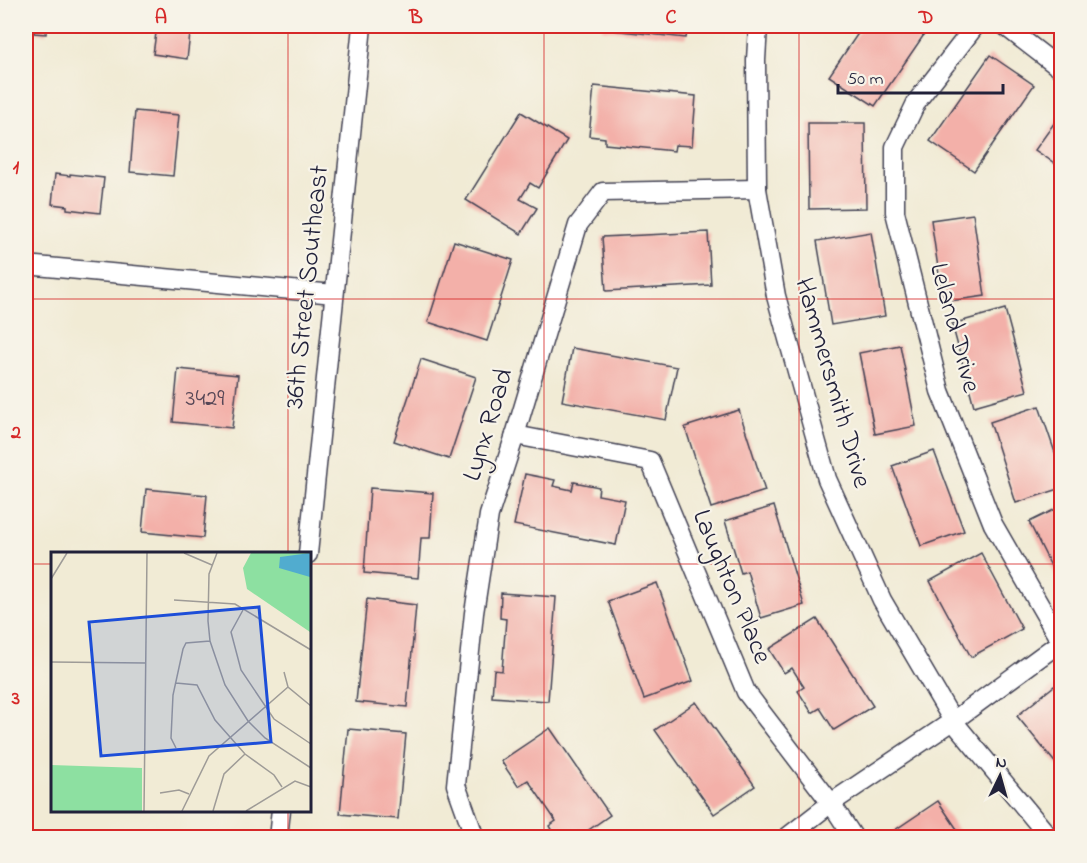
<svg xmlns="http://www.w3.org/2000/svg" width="1087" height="863" viewBox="0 0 1087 863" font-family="'Indie Flower',sans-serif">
<rect width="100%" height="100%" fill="#f7f3e8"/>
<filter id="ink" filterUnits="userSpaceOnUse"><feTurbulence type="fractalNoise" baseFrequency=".0167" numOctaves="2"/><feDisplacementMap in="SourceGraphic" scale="12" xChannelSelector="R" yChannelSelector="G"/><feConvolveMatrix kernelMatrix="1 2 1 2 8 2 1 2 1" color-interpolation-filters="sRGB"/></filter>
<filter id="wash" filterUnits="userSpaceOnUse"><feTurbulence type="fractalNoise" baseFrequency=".008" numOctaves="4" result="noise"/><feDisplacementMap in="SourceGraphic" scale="24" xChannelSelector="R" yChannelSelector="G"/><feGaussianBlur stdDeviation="1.35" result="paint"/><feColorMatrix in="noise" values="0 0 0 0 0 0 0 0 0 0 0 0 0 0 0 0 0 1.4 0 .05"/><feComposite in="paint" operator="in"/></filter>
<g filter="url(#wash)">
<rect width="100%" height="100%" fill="#f1ebd5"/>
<g id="blocks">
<g fill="#f3b0a9">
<polygon points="35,26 47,26 46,34 34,33"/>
<polygon points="157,26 191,26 187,59 153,54"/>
<polygon points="602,26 688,26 686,38 602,29"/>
<polygon points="863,26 930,26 875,106 829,76"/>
<polygon points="990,55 1034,85 974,171 930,141"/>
<polygon points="594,86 696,96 692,146 675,145 674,151 605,144 605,138 589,136"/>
<polygon points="135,111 179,115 173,176 130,172"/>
<polygon points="521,112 567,140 538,188 530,183 520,199 537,208 521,234 466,200"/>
<polygon points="1062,112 1062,168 1035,150"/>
<polygon points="808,123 865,123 866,208 809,209"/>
<polygon points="55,174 70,176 70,174 104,178 100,213 67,209 67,206 52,204"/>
<polygon points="973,214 985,296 943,302 931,220"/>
<polygon points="708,232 711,285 606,291 602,237"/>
<polygon points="871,232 885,316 831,325 817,241"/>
<polygon points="454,241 513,260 487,341 428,322"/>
<polygon points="1005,309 1027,391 974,406 952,324"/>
<polygon points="900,345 916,426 875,434 859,353"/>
<polygon points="572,348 677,367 666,420 562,401"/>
<polygon points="421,359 476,377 449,459 394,441"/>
<polygon points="178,369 238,375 232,428 173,422"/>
<polygon points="1039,406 1062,473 1062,488 1016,503 990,422"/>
<polygon points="739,410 765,491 711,508 685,427"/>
<polygon points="934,451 964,531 921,546 892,466"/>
<polygon points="525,474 555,480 553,486 572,490 574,482 599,487 598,495 625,500 616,545 514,525"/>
<polygon points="370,488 433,493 430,538 421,538 418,578 364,573"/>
<polygon points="146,489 207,495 203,538 142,532"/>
<polygon points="774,506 804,605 761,618 747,571 741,573 725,521"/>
<polygon points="1062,506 1062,588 1029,522"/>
<polygon points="981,553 1022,629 971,657 930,581"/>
<polygon points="657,583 693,681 644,699 608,601"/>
<polygon points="501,593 556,597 548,701 492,697 494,670 502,671 506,619 500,618"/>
<polygon points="367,599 416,605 407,707 356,702"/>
<polygon points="817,619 873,706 834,730 820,708 812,713 798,691 804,687 792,668 784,673 769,649"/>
<polygon points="1054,686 1062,695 1062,771 1017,716"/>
<polygon points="696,702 755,786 714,814 655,730"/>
<polygon points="550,728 610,815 577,838 556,838 549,826 556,821 528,780 518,786 501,761"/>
<polygon points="348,729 406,734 398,819 340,814"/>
<polygon points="938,801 963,838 895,838 892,832"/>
</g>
</g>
</g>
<g filter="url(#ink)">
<use href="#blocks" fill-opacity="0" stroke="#414052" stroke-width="1.5"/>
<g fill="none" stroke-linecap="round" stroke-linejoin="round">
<defs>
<g id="street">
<polyline points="758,26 756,60 757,189 776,296 827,479 882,600 953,721 1050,838"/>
<polyline points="975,26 917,101 895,147 895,212 940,391 993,524 1062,644"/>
<polyline points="1005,26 1062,70"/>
<polyline points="26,265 334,294"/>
<polyline points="515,435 650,461 746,692 831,803 854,838"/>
<polyline points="308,554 362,26"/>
<polyline points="278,838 281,810"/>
<polyline points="475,838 456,785 474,613 489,515 515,435 578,225 603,192 757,189"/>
<polyline points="786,838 831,803 953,721 1062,641"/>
</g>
</defs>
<use href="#street" stroke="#414052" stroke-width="21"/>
<use href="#street" stroke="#fff" stroke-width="18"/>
</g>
</g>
<path fill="none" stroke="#d62828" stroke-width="1.5" stroke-opacity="0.55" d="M288,26V554M544,26V838M799,26V838M26,299H1062M26,564H52M309,564H1062M288,810V838"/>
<g text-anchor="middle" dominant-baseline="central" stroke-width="4.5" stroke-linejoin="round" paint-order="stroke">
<g font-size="24" fill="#564656">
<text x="205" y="399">3429</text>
</g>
<g font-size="27" fill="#22223b" stroke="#f7f3e8">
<text transform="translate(308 287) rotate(-84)">36th Street Southeast</text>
<text transform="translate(954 328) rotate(75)">Leland Drive</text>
<text transform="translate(832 383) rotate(74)">Hammersmith Drive</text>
<text transform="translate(489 425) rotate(-73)">Lynx Road</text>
<text transform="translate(731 587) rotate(67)">Laughton Place</text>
</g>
</g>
<g transform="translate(51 552)">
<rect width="260" height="260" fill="#f1ebd5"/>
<path d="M200,1H259V80L196,37L192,16ZM0,213L91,216V259H0Z" fill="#8de0a1"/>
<path d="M259,1V25L228,16L229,5Z" fill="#51accf"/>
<path fill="none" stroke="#9e9b97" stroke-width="1.5" d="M133,1L161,13M166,1L158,22L157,69L159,89L174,133L197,169L214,186L260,216M0,27L16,1M123,48L184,52L260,98M192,58L180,80L190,118L223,167L260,192M0,110L95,111M233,120L237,135L260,154M125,131L146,133L164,168L194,202L223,223L231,235M125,196L120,186L122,143L132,97L135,91L159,89M109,241L128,238L138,242M93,259L96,1M131,259L158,204L237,135M162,259L173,222L194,202M195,259L244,229L260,235"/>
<path fill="#1d4ed8" fill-opacity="0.15" stroke="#1d4ed8" stroke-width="3" d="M208,55L220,190L50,204L38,70Z"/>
<rect width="260" height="260" fill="none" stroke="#22223b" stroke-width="3"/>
</g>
<rect width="1087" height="863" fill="none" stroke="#f7f3e8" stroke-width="66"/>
<g transform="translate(1000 776) rotate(5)" stroke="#f7f3e8" stroke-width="4.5" paint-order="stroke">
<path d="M0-4.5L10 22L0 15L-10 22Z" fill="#22223b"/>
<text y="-9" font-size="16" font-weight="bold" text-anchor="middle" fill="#22223b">N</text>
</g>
<path d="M838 84v9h165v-9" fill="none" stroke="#22223b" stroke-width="3"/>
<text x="847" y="84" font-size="18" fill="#22223b" stroke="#f7f3e8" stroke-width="4.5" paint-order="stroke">50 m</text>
<rect x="33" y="33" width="1021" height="797" fill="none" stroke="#d62828" stroke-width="2"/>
<g font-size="20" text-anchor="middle" font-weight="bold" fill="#d62828">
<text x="161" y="23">A</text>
<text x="416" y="23">B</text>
<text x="671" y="23">C</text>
<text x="926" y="23">D</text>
<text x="16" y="173">1</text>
<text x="16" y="438">2</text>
<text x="16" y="704">3</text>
</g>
</svg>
